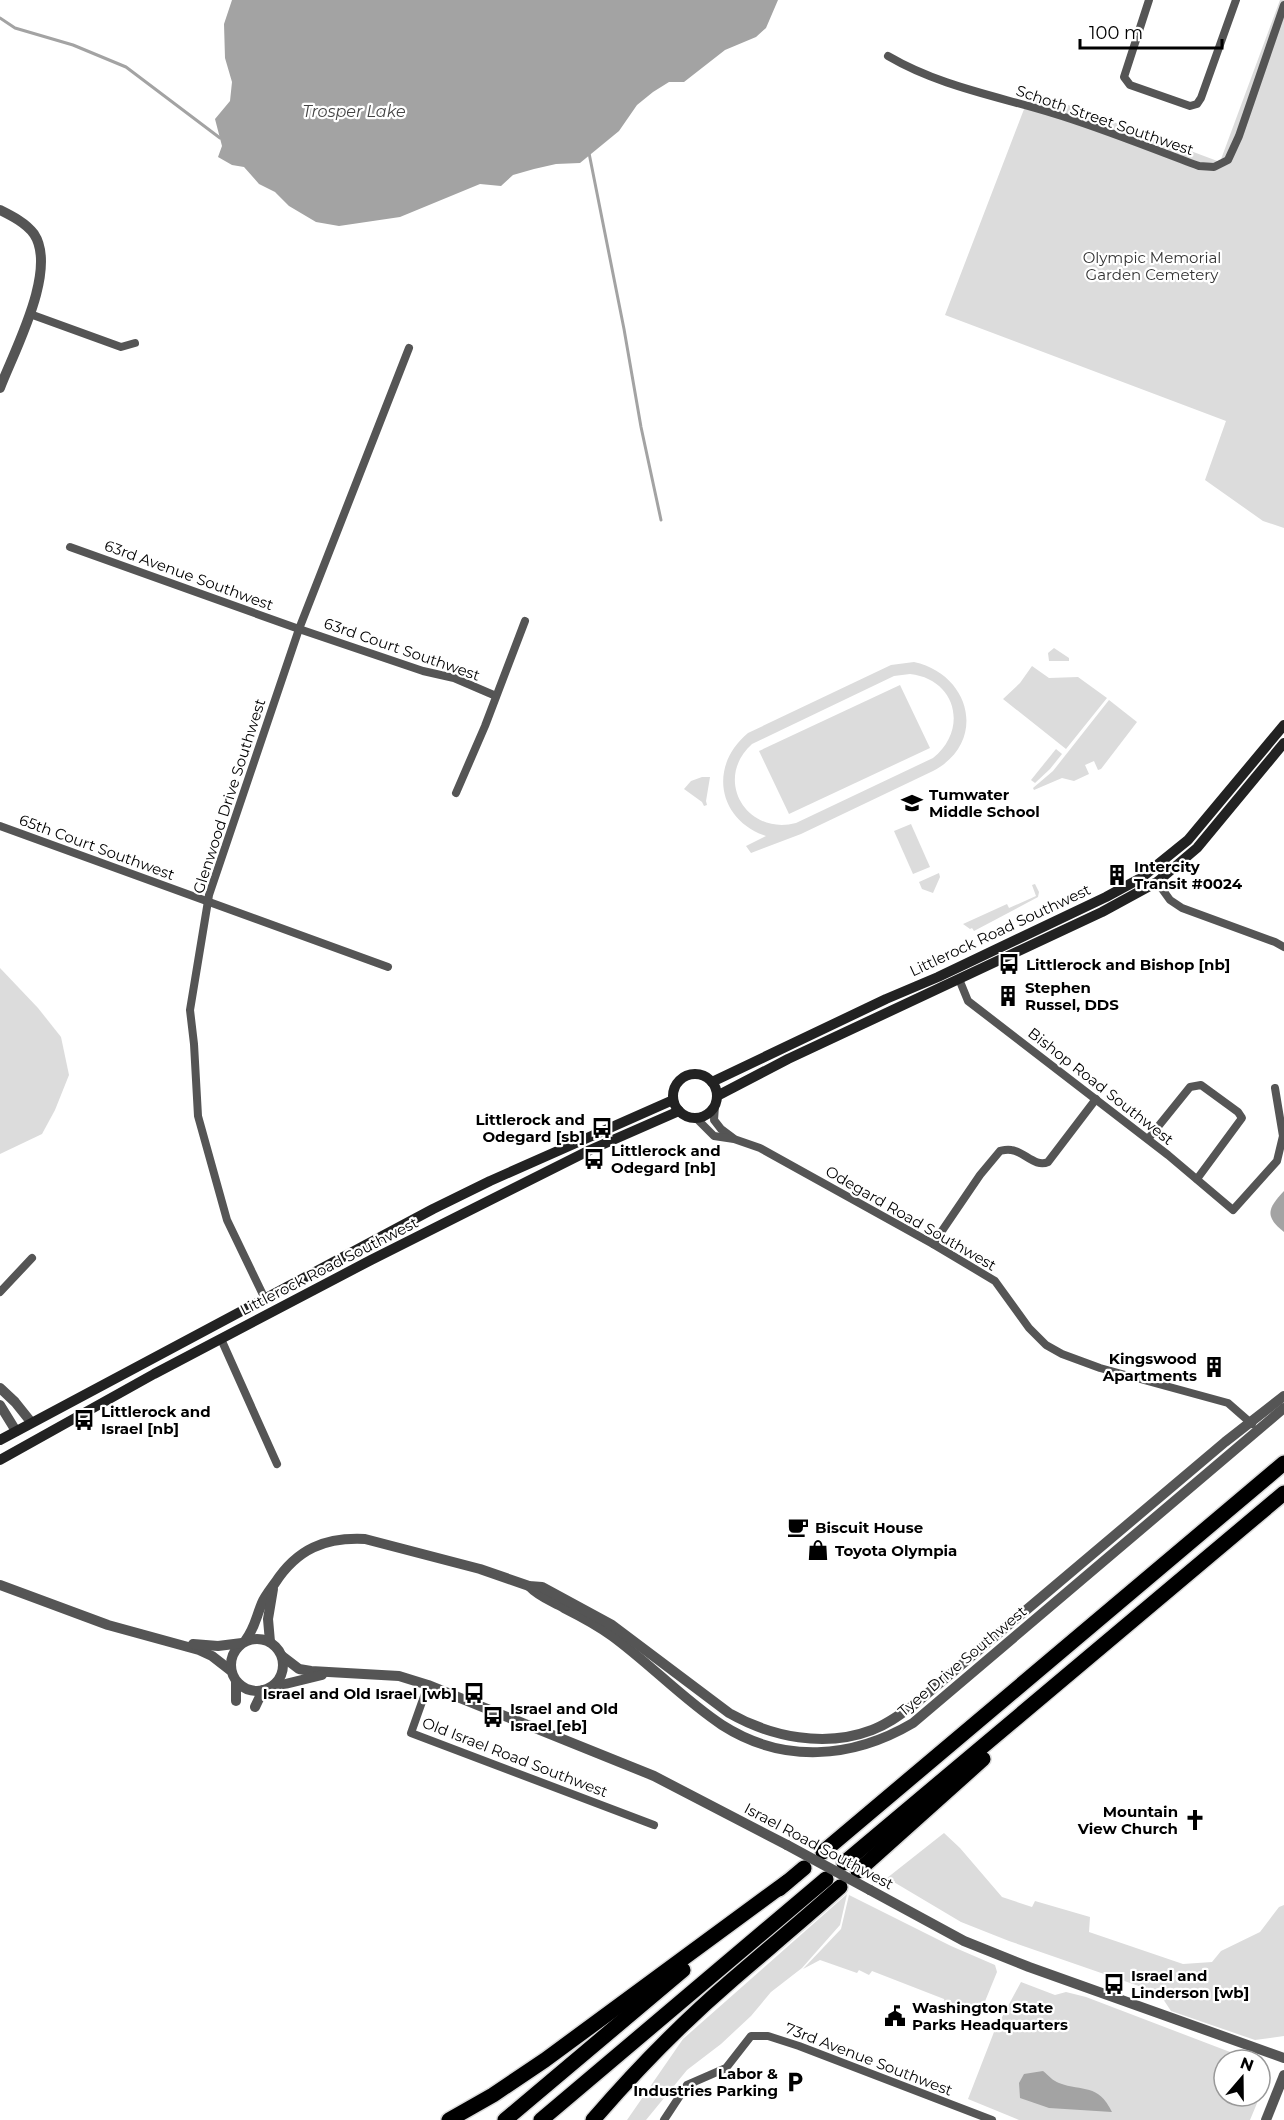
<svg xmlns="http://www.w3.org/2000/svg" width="1284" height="2120" viewBox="0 0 1284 2120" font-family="Montserrat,sans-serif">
<rect width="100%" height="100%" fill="#fff"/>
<g fill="#dcdcdc" fill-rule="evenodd">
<polygon points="1280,0 1284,0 1284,528 1263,521 1205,480 1226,421 945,315 1031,91 1220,162"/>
<polygon points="1054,648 1069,658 1069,661 1049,661 1048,653"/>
<path d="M914,662C972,675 987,743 933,771L801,834L751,853L746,846L766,836C718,820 708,766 748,733L891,665ZM910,674C956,679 969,729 933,758L796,823C746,836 713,779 752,744L894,676Z"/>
<polygon points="1032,666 1049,678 1078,677 1107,698 1066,749 1003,699 1020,683"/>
<polygon points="900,685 930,748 789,814 759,751"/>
<polygon points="1109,700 1137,722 1101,769 1098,770 1094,761 1085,765 1089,774 1074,781 1062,778 1034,790 1033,788 1053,771"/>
<polygon points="1056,749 1062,754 1050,769 1035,783 1031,780"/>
<polygon points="702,777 710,777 706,801 707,805 704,806 702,802 684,789 691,781"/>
<polygon points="911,824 930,867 913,874 894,831"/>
<polygon points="939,873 940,877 933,893 922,889 919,882"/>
<polygon points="1035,884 1039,892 1038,897 974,931 972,928 970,929 963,924 1007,904 1009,908 1036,896 1032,885"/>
<polygon points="0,968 38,1008 61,1037 69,1075 55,1110 42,1134 0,1154"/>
<polygon points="944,1833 960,1848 1002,1897 1032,1907 1035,1901 1090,1917 1089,1932 1183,1964 1212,1962 1221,1951 1260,1932 1279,1907 1284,1905 1284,2036 1255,2040 1171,2011 1159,1993 1009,1941 961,1922 887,1878"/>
<polygon points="847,1894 840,1925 802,1968 771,1992 751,2016 721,2044 687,2070 646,2120 627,2120 683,2039"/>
<polygon points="849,1895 951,1946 995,1965 997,1972 979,2016 945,2003 944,1999 872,1971 869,1975 859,1970 857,1973 820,1960 803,1969 841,1929"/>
<polygon points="1021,1982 1055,1995 1066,1992 1086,1997 1251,2060 1224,2060 1224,2096 1260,2096 1250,2120 1019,2120 968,2099 994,2032"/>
</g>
<g fill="#a3a3a3">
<polygon points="232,0 778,0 766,28 756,37 725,50 684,82 669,82 653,92 637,105 619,131 580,163 556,164 534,169 513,175 501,186 480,184 400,217 339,226 316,222 289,206 275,192 259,184 244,167 232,165 218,157 222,146 215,119 230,101 232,82 225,58 224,24"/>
<path d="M1284,1191V1232C1264,1216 1268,1208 1284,1191Z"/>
<path d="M1043,2071C1048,2075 1053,2081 1059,2083C1083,2092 1098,2083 1112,2112L1049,2108L1020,2098L1019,2083L1024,2074Z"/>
</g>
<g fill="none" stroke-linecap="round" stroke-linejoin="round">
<g stroke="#a3a3a3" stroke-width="3">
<polyline points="0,18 15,28 73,45 126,67 220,138 222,138"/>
<polyline points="589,153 624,329 641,427 661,520"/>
</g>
<defs>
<g id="motorway">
<polyline points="823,1852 1284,1463"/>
<polyline points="844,1863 1284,1493"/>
<polyline points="858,1871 983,1759"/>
<polyline points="779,1889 804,1868"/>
<polyline points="449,2120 493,2095 545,2060 787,1882"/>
<polyline points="505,2120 683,1970"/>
<polyline points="541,2120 826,1879"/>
<path d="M593,2120C636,2070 682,2023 732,1980C768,1949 804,1919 840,1887"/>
</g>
</defs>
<use href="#motorway" stroke="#dbdbdb" stroke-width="18"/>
<g stroke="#555" stroke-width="8">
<polyline points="1149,0 1124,77 1130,85 1190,106 1197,104 1201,98 1236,0"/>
<path d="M888,56C939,86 997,96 1052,113C1102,128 1150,148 1199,166L1214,167L1228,160L1239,136L1284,5"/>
<polyline points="30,314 121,347 135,343"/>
<polyline points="70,547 299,629 423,671 454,678 496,696"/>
<polyline points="456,793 485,726 525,621"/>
<polyline points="0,826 388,967"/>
<polyline points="1157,882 1170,900 1182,908 1275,942 1284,947"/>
<polyline points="959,979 968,1001 1168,1155 1233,1210 1277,1161 1283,1136 1275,1088"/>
<polyline points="715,1106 714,1120 721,1129 733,1138"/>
<polyline points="696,1118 714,1136 734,1139 760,1148 933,1244 995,1281 1029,1328 1046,1345 1062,1354 1100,1368 1228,1403 1252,1424"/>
<polyline points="1148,1139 1190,1087 1201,1085 1238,1112 1242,1118 1197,1179"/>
<path d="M933,1244L980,1175L1000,1151C1004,1150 1007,1149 1011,1150C1024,1151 1035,1168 1048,1162L1096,1099"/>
<polyline points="0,1292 32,1258"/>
<polyline points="265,1299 227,1220 198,1116 194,1044 190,1010 209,895 299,629 409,348"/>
<polyline points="221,1339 277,1464"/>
<polyline points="428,1685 411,1733 654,1825"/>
<polyline points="664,2120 687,2085 726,2068 751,2036 768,2036 799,2046 992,2120"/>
</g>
<g stroke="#555" stroke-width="10">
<path d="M0,210C12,216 26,223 34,234C58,270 14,351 0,388"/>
<polyline points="0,1388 15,1402 31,1422"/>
<polyline points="0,1405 16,1431"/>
<polyline points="0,1585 108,1625 199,1650 212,1656 230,1670"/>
<path d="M529,1586C539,1597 552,1601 564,1608C580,1616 597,1625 612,1636C649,1663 684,1700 722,1725C783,1764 852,1759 913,1723L1284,1408"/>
<circle cx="257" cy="1665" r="26"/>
<path d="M245,1641C255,1628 256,1617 262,1603C265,1596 270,1590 275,1583C297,1549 325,1537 365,1539L480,1569L529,1586L542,1587L612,1625L729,1713C771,1737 825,1748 872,1730C888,1724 901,1714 915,1704L1225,1442L1284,1396"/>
<polyline points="270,1642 268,1619 273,1589"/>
<polyline points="193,1644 218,1646 242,1643"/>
<polyline points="282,1656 299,1669 311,1671 399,1676 428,1685 654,1776 787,1845"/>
<polyline points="236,1682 236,1701"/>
<polyline points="273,1687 322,1675"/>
<polyline points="255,1707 263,1690"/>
<polyline points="870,1890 964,1941 1029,1967 1284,2058"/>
<polyline points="1266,2120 1284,2075"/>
</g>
<g stroke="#222" stroke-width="10">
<circle cx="695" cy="1096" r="22"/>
<polyline points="712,1082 886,999 938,977 1106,897 1141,878 1188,840 1284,725"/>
<polyline points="717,1096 788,1059 1102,912 1157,882 1197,848 1284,743"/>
<polyline points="0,1440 433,1209 490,1181 673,1100"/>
<polyline points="0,1460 154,1374 371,1260 590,1150 679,1111"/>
</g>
<use href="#motorway" stroke="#000" stroke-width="15"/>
<polyline stroke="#555" stroke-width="10" points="787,1845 870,1890"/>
</g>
<defs>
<symbol id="school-bare" viewBox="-9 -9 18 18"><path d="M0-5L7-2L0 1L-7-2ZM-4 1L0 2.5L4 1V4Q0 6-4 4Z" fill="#000" stroke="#fff" stroke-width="2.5" paint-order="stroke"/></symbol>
<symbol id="building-bare" viewBox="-9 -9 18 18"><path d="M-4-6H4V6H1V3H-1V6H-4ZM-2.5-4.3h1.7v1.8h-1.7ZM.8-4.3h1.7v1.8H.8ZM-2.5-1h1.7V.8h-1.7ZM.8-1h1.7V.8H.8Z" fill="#000" stroke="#fff" stroke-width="2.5" paint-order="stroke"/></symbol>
<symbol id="bus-bare" viewBox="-9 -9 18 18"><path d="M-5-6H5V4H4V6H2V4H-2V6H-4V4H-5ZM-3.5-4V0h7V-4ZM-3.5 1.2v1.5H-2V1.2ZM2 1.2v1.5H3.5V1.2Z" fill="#000" stroke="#fff" stroke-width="2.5" paint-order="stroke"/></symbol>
<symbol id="cafe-bare" viewBox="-9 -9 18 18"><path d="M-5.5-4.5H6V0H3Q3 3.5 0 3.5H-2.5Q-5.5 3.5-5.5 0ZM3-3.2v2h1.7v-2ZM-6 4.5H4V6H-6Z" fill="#000" stroke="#fff" stroke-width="2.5" paint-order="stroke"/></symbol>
<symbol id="shop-bare" viewBox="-9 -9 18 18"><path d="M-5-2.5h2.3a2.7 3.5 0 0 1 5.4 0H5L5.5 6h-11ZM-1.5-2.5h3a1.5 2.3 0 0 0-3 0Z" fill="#000" stroke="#fff" stroke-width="2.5" paint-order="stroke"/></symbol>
<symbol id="church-bare" viewBox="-9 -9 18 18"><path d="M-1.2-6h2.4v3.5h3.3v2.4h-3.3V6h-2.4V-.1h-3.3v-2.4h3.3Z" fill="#000" stroke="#fff" stroke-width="2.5" paint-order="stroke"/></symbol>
<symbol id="civic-bare" viewBox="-9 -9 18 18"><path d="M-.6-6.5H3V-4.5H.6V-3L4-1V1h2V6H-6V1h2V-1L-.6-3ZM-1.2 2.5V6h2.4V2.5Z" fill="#000" stroke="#fff" stroke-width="2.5" paint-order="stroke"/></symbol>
<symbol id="parking-bare" viewBox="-9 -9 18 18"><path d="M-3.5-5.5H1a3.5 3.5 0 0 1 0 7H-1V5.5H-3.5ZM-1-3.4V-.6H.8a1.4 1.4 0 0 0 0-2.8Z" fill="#000" stroke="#fff" stroke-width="2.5" paint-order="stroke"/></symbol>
</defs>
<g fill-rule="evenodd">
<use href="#school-bare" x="897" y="788" width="30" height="30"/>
<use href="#building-bare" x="1102" y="860" width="30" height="30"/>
<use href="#bus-bare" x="994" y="949" width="30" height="30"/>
<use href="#building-bare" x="993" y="981" width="30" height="30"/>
<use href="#bus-bare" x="587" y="1113" width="30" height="30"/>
<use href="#bus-bare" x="579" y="1144" width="30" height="30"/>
<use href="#building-bare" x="1199" y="1352" width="30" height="30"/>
<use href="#bus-bare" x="69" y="1405" width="30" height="30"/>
<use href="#cafe-bare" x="783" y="1512" width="30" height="30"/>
<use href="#shop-bare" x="803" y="1535" width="30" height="30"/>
<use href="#bus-bare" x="459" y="1678" width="30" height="30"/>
<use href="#bus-bare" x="478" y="1702" width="30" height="30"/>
<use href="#church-bare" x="1180" y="1805" width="30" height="30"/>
<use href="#bus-bare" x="1099" y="1969" width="30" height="30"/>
<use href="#civic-bare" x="880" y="2001" width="30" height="30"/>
<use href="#parking-bare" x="780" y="2067" width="30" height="30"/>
</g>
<g text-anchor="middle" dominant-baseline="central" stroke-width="4.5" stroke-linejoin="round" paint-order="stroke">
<g font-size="15" fill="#000" stroke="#fff">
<text transform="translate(1105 120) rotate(19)">Schoth Street Southwest</text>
<text transform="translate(189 575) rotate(20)">63rd Avenue Southwest</text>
<text transform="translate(402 649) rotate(19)">63rd Court Southwest</text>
<text transform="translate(229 796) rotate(-72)">Glenwood Drive Southwest</text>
<text transform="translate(97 847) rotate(20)">65th Court Southwest</text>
<text transform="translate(1000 930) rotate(-25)">Littlerock Road Southwest</text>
<text transform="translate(1101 1086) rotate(38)">Bishop Road Southwest</text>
<text transform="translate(911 1218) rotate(30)">Odegard Road Southwest</text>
<text transform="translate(329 1266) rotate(-27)">Littlerock Road Southwest</text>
<text transform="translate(962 1661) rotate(-40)">Tyee Drive Southwest</text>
<text transform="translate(515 1757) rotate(21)">Old Israel Road Southwest</text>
<text transform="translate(819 1846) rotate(28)">Israel Road Southwest</text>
<text transform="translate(869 2059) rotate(21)">73rd Avenue Southwest</text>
</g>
<g font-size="15" fill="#333" stroke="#fff">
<text x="1152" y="257">Olympic Memorial<tspan x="1152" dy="17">Garden Cemetery</tspan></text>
</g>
<g font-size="15" font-weight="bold" fill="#000" stroke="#fff" text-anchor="start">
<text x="929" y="794">Tumwater<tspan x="929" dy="17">Middle School</tspan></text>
<text x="1134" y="866">Intercity<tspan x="1134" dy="17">Transit #0024</tspan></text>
<text x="1026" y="964">Littlerock and Bishop [nb]</text>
<text x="1025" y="987">Stephen<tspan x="1025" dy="17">Russel, DDS</tspan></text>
<text x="585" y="1119" text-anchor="end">Littlerock and<tspan x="585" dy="17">Odegard [sb]</tspan></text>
<text x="611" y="1150">Littlerock and<tspan x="611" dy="17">Odegard [nb]</tspan></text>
<text x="1197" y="1358" text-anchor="end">Kingswood<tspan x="1197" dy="17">Apartments</tspan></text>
<text x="101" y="1411">Littlerock and<tspan x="101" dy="17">Israel [nb]</tspan></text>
<text x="815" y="1527">Biscuit House</text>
<text x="835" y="1550">Toyota Olympia</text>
<text x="457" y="1693" text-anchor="end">Israel and Old Israel [wb]</text>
<text x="510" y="1708">Israel and Old<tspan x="510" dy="17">Israel [eb]</tspan></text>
<text x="1178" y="1811" text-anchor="end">Mountain<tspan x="1178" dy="17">View Church</tspan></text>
<text x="1131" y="1975">Israel and<tspan x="1131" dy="17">Linderson [wb]</tspan></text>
<text x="912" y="2007">Washington State<tspan x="912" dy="17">Parks Headquarters</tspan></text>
<text x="778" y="2073" text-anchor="end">Labor &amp;<tspan x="778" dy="17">Industries Parking</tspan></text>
</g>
<g font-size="16" font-style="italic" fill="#444" stroke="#fff">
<text x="354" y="111">Trosper Lake</text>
</g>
</g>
<g transform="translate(1242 2078) rotate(20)"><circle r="28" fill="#ffffff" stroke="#999999" stroke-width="1.5"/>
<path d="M0-4.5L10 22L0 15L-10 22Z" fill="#000000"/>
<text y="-9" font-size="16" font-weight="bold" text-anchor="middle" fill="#000000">N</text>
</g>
<path d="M1080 39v9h142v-9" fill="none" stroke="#000000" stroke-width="3"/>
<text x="1089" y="39" font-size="18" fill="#000000" stroke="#ffffff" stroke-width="4.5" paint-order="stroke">100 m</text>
</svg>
